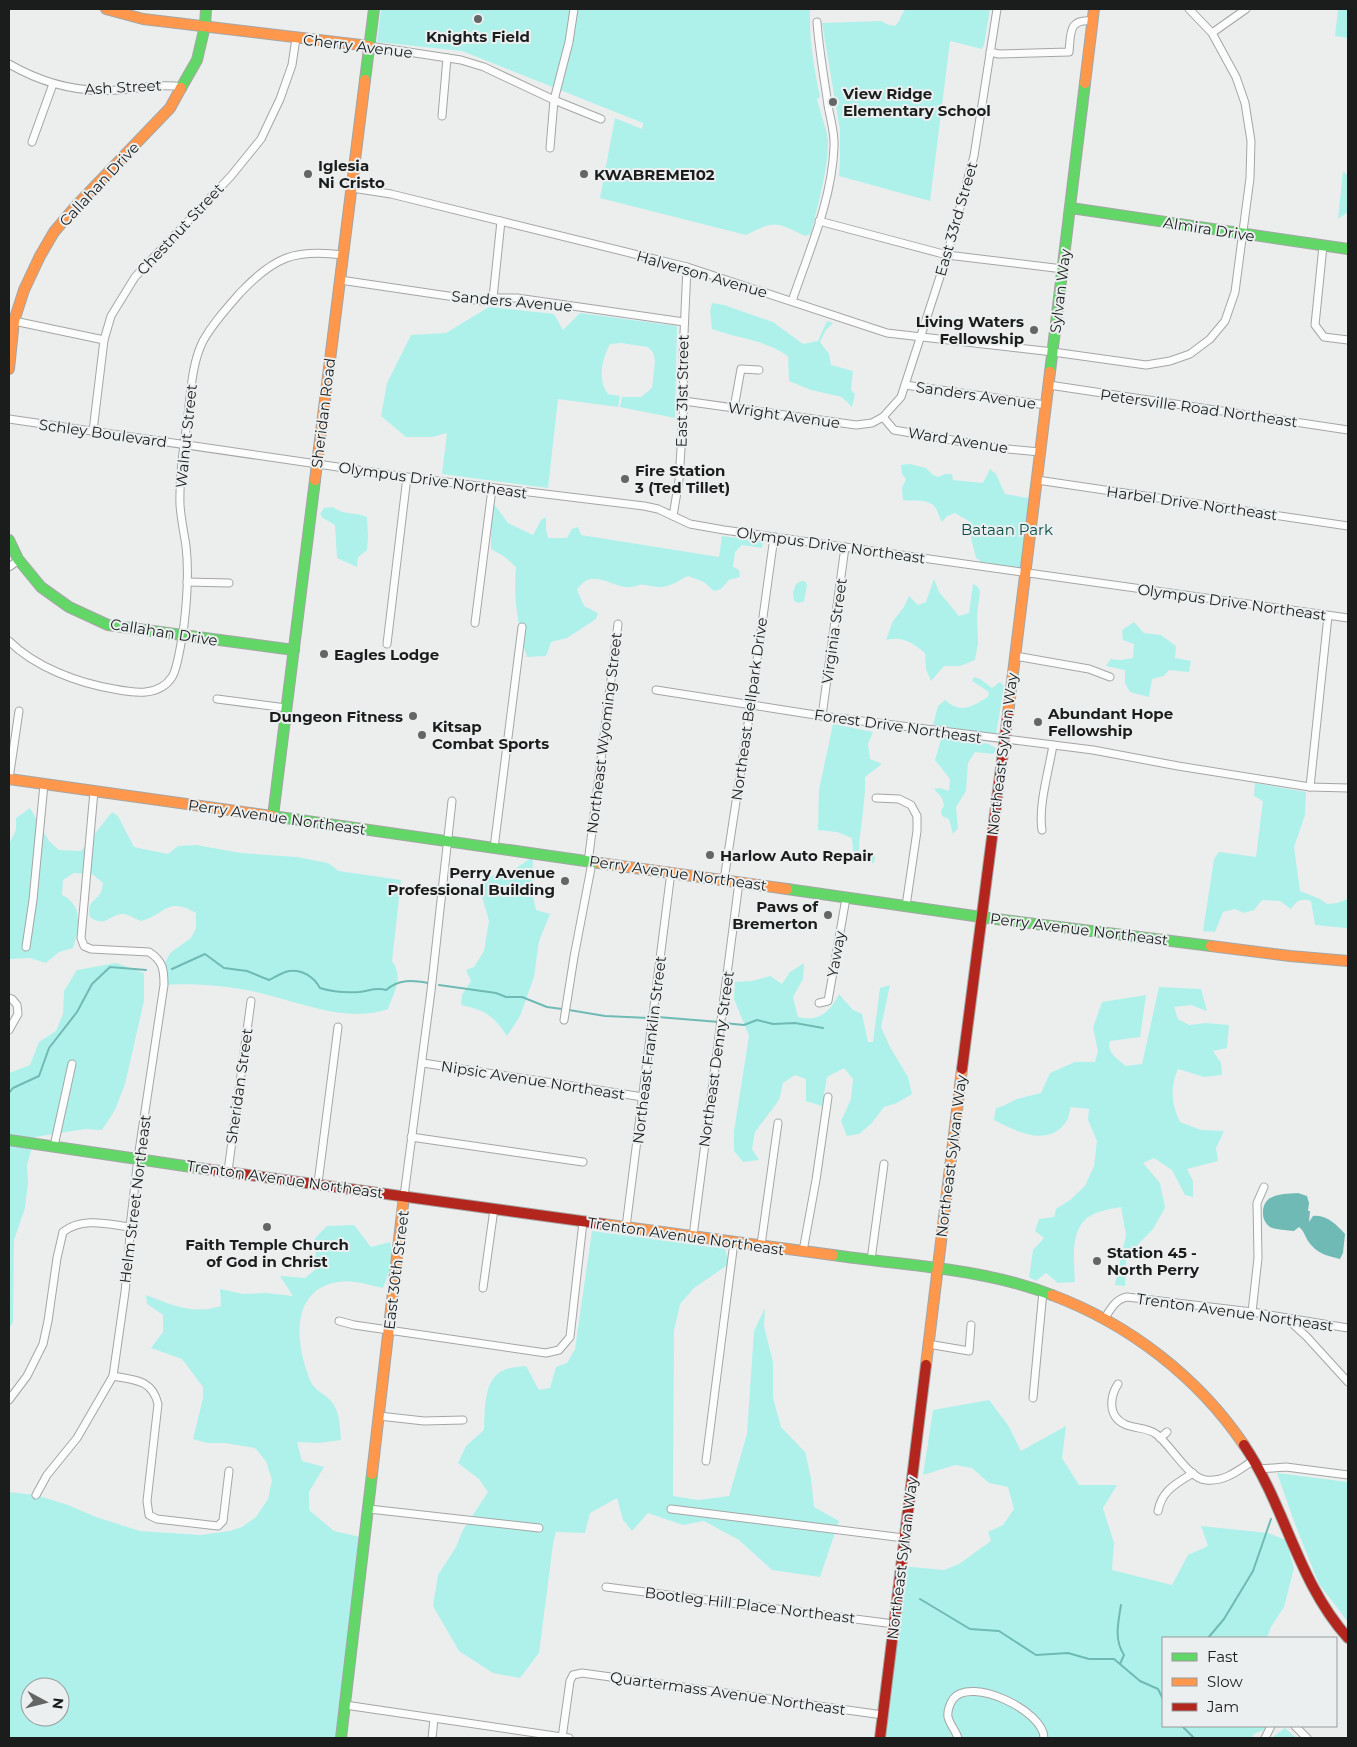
<svg xmlns="http://www.w3.org/2000/svg" width="1357" height="1747" viewBox="0 0 1357 1747" font-family="Montserrat,sans-serif">
<rect width="100%" height="100%" fill="#eceeee"/>
<g fill="#aef1eb" fill-rule="evenodd">
<path d="M381,9H810C809,39 814,68 820,97L817,99C819,109 828,133 828,141C828,171 818,203 811,234L805,236C775,222 776,220 746,235L600,198L615,118L642,129L643,123L462,51L377,42Z"/>
<path d="M906,9H990L984,45L982,49L950,41L930,201L839,176L840,160V130L822,23L881,21L889,25L895,26C901,21 900,14 906,9Z"/>
<polygon points="1338,9 1348,9 1348,38 1335,36"/>
<polygon points="1343,171 1348,176 1348,212 1338,219"/>
<path d="M712,303L724,305L773,322L803,344L818,341L827,321L833,323L826,330L820,342L829,354L831,365L853,371L851,390L855,394L852,407L842,397L811,390L789,381L788,356C763,339 739,339 712,329L710,311Z"/>
<path d="M489,307L554,314L563,330L580,313L677,326L675,418L620,407L622,397H641L652,388L655,361L653,352L648,347L621,343L610,344C602,360 597,379 608,394L620,396L618,407L558,399L548,488L442,474L447,433L432,437H406L381,416L387,383L411,335L446,333Z"/>
<path d="M910,464L926,468L933,475L938,477L945,474H952L953,480L983,483L990,469L996,474L1005,494L1034,499L1025,573L979,566L980,560L976,558L971,538L972,523L955,513L947,516L942,522C939,518 938,511 935,507C928,498 913,502 903,500L902,488L906,479L902,474L901,465Z"/>
<path d="M494,504L508,523L533,535L541,520L546,517V529L548,538H567L572,529L578,527L581,535L719,557L722,536L763,541L762,548L742,545L735,552L733,567L739,570L740,577L729,580L721,589L714,591L704,582L688,576C680,580 671,586 662,587C655,588 647,584 639,585C635,586 631,588 627,587C610,586 591,567 577,590L584,606L598,613L596,619L567,638L551,642L546,656L527,657C518,628 513,598 516,567L505,557L491,549V527Z"/>
<path d="M333,507C344,516 354,511 367,517L368,537L367,550L358,557L357,567L337,558L335,525L323,518L320,514L324,508Z"/>
<path d="M934,579L939,592L959,616L969,613L973,584L977,586L980,591L977,615L978,643L975,660L960,666H944L931,681L926,669L925,653C913,643 902,636 886,640L893,621L904,607L909,596L918,605L926,602Z"/>
<polygon points="801,581 805,581 807,585 804,601 799,603 794,601 793,592 796,584"/>
<polygon points="1134,622 1144,633 1161,635 1176,646 1175,658 1191,661 1189,672 1169,670 1164,676 1152,679 1149,697 1130,692 1125,683 1125,670 1106,666 1111,659 1120,660 1133,658 1134,644 1123,640 1122,630"/>
<path d="M974,677L980,679L992,688L1000,682L1004,686L996,735L933,725L938,706L945,700C962,715 972,706 988,697L989,692L972,681Z"/>
<path d="M833,724L873,732L868,744L870,759L882,764L865,777C866,801 860,826 859,851L863,854L875,856L874,863L854,860L852,838L837,832L818,830L819,790Z"/>
<polygon points="942,736 989,744 997,749 993,754 975,752 968,763 966,791 956,807 958,828 953,834 949,819 942,816 941,811 944,806 942,798 934,789 940,788 949,791 950,779 935,760"/>
<path d="M1255,783L1306,792L1305,815L1294,847L1300,891L1320,899L1327,904L1337,903L1348,899V927L1346,928L1315,925L1311,901C1301,898 1297,900 1291,909L1280,901L1262,900L1254,910L1244,913L1235,909L1223,912L1215,932L1203,931L1214,859L1219,852L1256,857L1263,801L1254,796Z"/>
<path d="M30,808L49,841L59,850L81,851L112,812L118,816L134,847L168,854L178,846L196,845L241,853L297,857L328,863L339,871L401,880L392,961C404,978 394,992 388,1009C346,1024 294,1000 252,991C224,986 193,983 164,985L165,963L170,953L191,938L196,928V913C167,896 166,914 141,921C135,919 127,913 121,914C108,916 105,928 90,917C86,901 96,902 101,892C102,889 102,886 103,883L92,874L74,873L63,880L62,895C84,905 79,929 73,948L59,952L46,963L30,958L9,959V844L16,830V818Z"/>
<path d="M533,857L532,891L536,910L550,914L539,941L534,977L520,1016L507,1036C494,1016 485,1010 461,1005L462,995L471,981L466,970L474,967L484,951L489,921L479,886L491,876L513,870Z"/>
<polygon points="116,963 144,973 144,1001 125,1084 115,1110 102,1130 85,1129 35,1137 27,1165 28,1183 25,1208 14,1240 13,1322 9,1329 9,1073 30,1065 39,1042 56,1031 63,1014 64,991 77,970"/>
<path d="M804,963L803,979L793,997L798,1017C819,1022 829,1013 839,994L853,1010L862,1014L868,1042H873L880,988L890,985L881,1027L890,1047L908,1077L912,1094L897,1103L884,1107L871,1124L859,1134L847,1136L841,1121L851,1099L853,1079L844,1068L827,1077L822,1106L806,1101V1079L795,1075L783,1083L779,1100L755,1132L752,1149L759,1160L743,1162L734,1151V1131L749,1036L734,999L735,982L752,981L770,976L782,984L790,972Z"/>
<path d="M1159,987L1201,989L1207,1011L1191,1005L1174,1007L1178,1019L1189,1025L1206,1023L1229,1025L1227,1048L1213,1051L1221,1063L1222,1075L1204,1077L1178,1069C1170,1088 1171,1103 1180,1122L1201,1130L1224,1131L1216,1148L1218,1161L1187,1169L1193,1181V1197L1185,1195L1172,1170L1154,1158L1143,1163L1160,1183L1165,1208L1153,1229L1126,1257L1125,1286L1115,1285L1126,1235L1121,1207C1110,1209 1096,1211 1087,1218C1070,1231 1074,1263 1075,1282L1058,1283L1046,1273L1036,1281L1029,1277L1033,1250L1044,1238L1035,1231L1039,1219L1054,1217L1056,1209L1070,1200L1085,1186L1094,1166L1097,1141L1088,1120L1089,1109L1071,1107C1069,1112 1069,1118 1066,1122C1048,1148 1015,1131 994,1120L996,1108L1003,1106L1017,1099L1041,1093L1050,1073L1075,1062H1095L1098,1051L1093,1028L1102,1002L1146,995L1140,1037L1110,1041C1106,1053 1118,1059 1126,1066L1142,1064Z"/>
<path d="M354,1225L371,1247L390,1242C394,1258 389,1273 383,1288C369,1285 351,1279 338,1282C288,1290 296,1348 311,1382C314,1390 325,1394 330,1400C340,1410 340,1427 341,1440L319,1443L297,1442L302,1461L324,1467L309,1492V1510L334,1531L365,1538L341,1738H9V1492L36,1495L68,1505L96,1517L140,1531L200,1535L230,1531L242,1527L256,1517L268,1499L272,1480L266,1461L255,1448L225,1443H207L193,1439L203,1398V1387L182,1359L151,1348L163,1332V1315L147,1304L146,1295C172,1305 193,1315 221,1306L220,1289L243,1294L266,1293L293,1296L280,1276L305,1278L316,1269L315,1238L327,1226ZM30,1687H60V1717H30Z"/>
<path d="M592,1231L725,1249L729,1264L694,1288L680,1304L674,1331L673,1496L698,1500L729,1496L747,1434L754,1331L765,1308L764,1326L773,1362V1398L781,1427L805,1452L811,1478L814,1507L839,1521L820,1577L772,1570L739,1540L704,1521L683,1525L648,1513L632,1531L623,1520L617,1498L590,1513L585,1533L556,1532L553,1544L539,1653L520,1678L493,1673L459,1651L433,1606L438,1575L456,1547L463,1530L488,1492L479,1479L458,1463L466,1446L484,1430C485,1411 483,1381 502,1371C508,1367 518,1367 526,1366L539,1390L550,1388L556,1367L567,1363L575,1349Z"/>
<polygon points="989,1400 1008,1425 1021,1451 1066,1426 1062,1458 1079,1485 1117,1485 1103,1508 1114,1543 1112,1570 1172,1585 1188,1555 1208,1546 1201,1526 1268,1533 1286,1540 1294,1568 1284,1607 1271,1627 1267,1638 1163,1638 1163,1726 1267,1726 1264,1730 1254,1734 1252,1738 880,1738 901,1566 944,1570 959,1564 991,1541 988,1532 1003,1525 1014,1509 1008,1487 989,1483 972,1468 955,1465 923,1475 933,1410"/>
<polygon points="1277,1473 1348,1482 1348,1622 1319,1584 1295,1524"/>
<polygon points="1285,1728 1296,1738 1273,1738 1274,1736"/>
</g>
<path fill="#6fbab4" d="M1298,1193L1307,1196L1309,1203L1308,1211H1310L1309,1222L1313,1216C1326,1214 1337,1225 1345,1234L1343,1253L1340,1259C1327,1256 1316,1253 1308,1241C1305,1236 1304,1231 1299,1227L1294,1231C1287,1230 1276,1230 1270,1227C1266,1224 1263,1219 1263,1214C1262,1193 1283,1194 1298,1193Z"/>
<g fill="none" stroke-linecap="round" stroke-linejoin="round">
<g stroke="#6fbab4" stroke-width="2">
<path d="M172,969L205,954L224,968L247,971L269,980C275,977 283,972 289,971C302,969 314,977 320,988C333,992 345,993 359,992C369,991 375,987 386,990C399,979 412,980 428,983"/>
<polyline points="439,985 496,993 506,997 522,997 547,1007 562,1009"/>
<polyline points="569,1010 605,1016 649,1018"/>
<polyline points="658,1017 719,1022"/>
<polyline points="723,1023 744,1025 757,1020 773,1024 795,1023 823,1028"/>
<polyline points="9,1093 13,1088 39,1076 49,1048 77,1012 92,984 110,967 146,970"/>
<polyline points="920,1599 970,1629 999,1631 1036,1655 1068,1653 1089,1659 1114,1659 1140,1681 1158,1689 1163,1699"/>
<polyline points="1208,1638 1224,1619 1253,1571 1271,1519"/>
<path d="M1120,1664L1124,1655C1114,1640 1118,1623 1121,1605"/>
<polyline points="1182,1726 1194,1738"/>
</g>
<defs>
<g id="street">
<polyline points="1212,33 1246,9"/>
<polyline points="369,46 461,60 484,67 554,100 601,119"/>
<path d="M990,52L999,54L1069,52C1071,33 1068,18 1093,21"/>
<path d="M9,64C42,83 78,93 117,90C139,89 161,83 182,87"/>
<polyline points="442,116 447,58"/>
<polyline points="32,142 53,84"/>
<polyline points="550,148 554,100 569,42 574,9"/>
<polyline points="352,188 391,194 687,267 887,333 1053,352 1146,365 1170,361 1190,354 1210,339 1225,321 1235,292 1250,178 1251,141 1245,103 1236,77 1212,33 1189,9"/>
<polyline points="819,221 947,255 1063,269"/>
<polyline points="1323,246 1315,325 1324,337 1348,340"/>
<polyline points="340,280 482,301 493,298 517,298 684,322"/>
<polyline points="493,298 501,221"/>
<path d="M792,301C809,251 832,200 834,147C835,133 830,118 828,105C824,77 819,50 817,22"/>
<polyline points="14,321 104,340"/>
<polyline points="905,385 1046,405"/>
<polyline points="1049,385 1348,430"/>
<polyline points="684,401 856,425 872,423 883,417 901,397 947,255 974,156 997,9"/>
<polyline points="734,408 741,369 759,370"/>
<polyline points="883,417 894,430 998,448 1040,452"/>
<polyline points="9,419 406,477 644,506 658,509 690,524 724,530 1348,618"/>
<polyline points="93,431 104,340 111,316 135,277 231,176 261,139 280,99 292,65 296,38"/>
<polyline points="1037,480 1348,526"/>
<polyline points="673,516 679,480 684,401 683,356 687,267"/>
<polyline points="9,567 19,560"/>
<polyline points="187,582 229,583"/>
<polyline points="475,623 492,489"/>
<path d="M9,641C35,667 78,683 114,689C134,693 159,697 172,677C178,668 182,637 184,625C187,600 189,572 186,546C184,533 181,519 180,505C179,475 184,445 188,415C191,390 192,363 203,341C213,323 226,309 240,293C274,257 294,249 343,255"/>
<polyline points="387,644 407,477"/>
<polyline points="1015,656 1089,669 1110,677"/>
<polyline points="656,690 822,716 1093,750 1178,766 1310,787 1348,788"/>
<polyline points="217,699 286,708"/>
<polyline points="822,716 845,547"/>
<polyline points="9,779 19,711"/>
<polyline points="1310,787 1328,616"/>
<polyline points="876,798 899,799 911,805 917,816 917,831 906,906"/>
<path d="M1042,830C1038,806 1049,770 1053,745"/>
<polyline points="494,848 522,627"/>
<polyline points="724,880 751,704 774,537"/>
<polyline points="26,947 33,900 44,784"/>
<polyline points="9,998 12,999 17,1005 18,1014 9,1030"/>
<polyline points="819,1003 828,1001 846,898"/>
<polyline points="564,1020 574,957 591,868 589,855 618,624"/>
<polyline points="423,1063 643,1097"/>
<polyline points="411,1137 583,1162"/>
<polyline points="54,1146 72,1064"/>
<polyline points="228,1171 251,1001"/>
<polyline points="318,1183 338,1027"/>
<polyline points="404,1196 431,991 452,801"/>
<polyline points="626,1227 671,872"/>
<polyline points="693,1236 739,882"/>
<polyline points="761,1245 778,1123"/>
<polyline points="803,1251 816,1180 828,1097"/>
<polyline points="871,1260 884,1164"/>
<polyline points="483,1288 494,1209"/>
<polyline points="1252,1312 1258,1258 1257,1203 1264,1187"/>
<path d="M1105,1318C1111,1308 1116,1299 1127,1297L1252,1312L1348,1328"/>
<polyline points="1286,1318 1306,1336 1348,1382"/>
<polyline points="339,1321 354,1325 546,1353 559,1350 570,1337 583,1222"/>
<polyline points="928,1344 969,1351 971,1325"/>
<path d="M113,1376C134,1380 152,1379 158,1404L147,1501L149,1515L157,1519L218,1526L223,1521L229,1471"/>
<path d="M1118,1384C1112,1393 1109,1406 1115,1416C1125,1431 1144,1425 1156,1434C1170,1444 1189,1479 1206,1480C1225,1482 1239,1470 1254,1460"/>
<polyline points="1033,1398 1043,1291"/>
<path d="M9,1400L27,1376L43,1344L48,1321L57,1258L63,1232C82,1217 107,1224 130,1227"/>
<polyline points="379,1416 424,1421 463,1420"/>
<polyline points="1160,1438 1167,1432"/>
<polyline points="706,1461 734,1242"/>
<polyline points="1259,1469 1286,1467 1348,1475"/>
<path d="M36,1495L47,1475L77,1438L113,1376L125,1292L129,1253L130,1227L138,1158L164,985C164,969 163,961 149,952L91,949L84,946L81,938L94,791"/>
<polyline points="369,1509 539,1528"/>
<polyline points="671,1509 904,1538"/>
<path d="M1158,1511C1162,1490 1176,1484 1193,1473"/>
<polyline points="606,1587 894,1624"/>
<polyline points="345,1705 569,1738"/>
<polyline points="1295,1726 1307,1738"/>
<polyline points="432,1738 434,1719"/>
<polyline points="562,1738 570,1681 573,1675 582,1673 883,1715"/>
<path d="M958,1738C956,1731 950,1725 948,1717C947,1711 950,1704 953,1699C971,1676 1044,1711 1044,1738"/>
<polyline points="1265,1738 1271,1726"/>
</g>
<g id="fast">
<polyline points="365,80 374,9"/>
<polyline points="181,88 197,60 205,26 206,9"/>
<polyline points="1071,208 1348,249"/>
<polyline points="1050,372 1085,83"/>
<polyline points="9,540 18,559 41,587 69,607 108,625 294,650"/>
<polyline points="272,816 599,863"/>
<polyline points="273,816 315,480"/>
<polyline points="787,889 988,918 1211,946"/>
<polyline points="9,1140 205,1169"/>
<path d="M833,1255C906,1266 983,1268 1052,1295"/>
<polyline points="341,1738 372,1474"/>
</g>
<g id="slow">
<polyline points="106,9 143,19 369,46"/>
<polyline points="1085,83 1094,9"/>
<polyline points="9,369 14,321 24,290 40,256 54,232 76,206 170,108 181,88"/>
<polyline points="315,480 365,80"/>
<polyline points="1008,714 1050,372"/>
<polyline points="9,779 272,816"/>
<polyline points="599,863 787,889"/>
<polyline points="1211,946 1290,956 1348,961"/>
<polyline points="603,1224 833,1255"/>
<path d="M1052,1295C1129,1324 1198,1377 1244,1445"/>
<polyline points="926,1365 962,1069"/>
<polyline points="372,1474 404,1196"/>
</g>
<g id="jam">
<polyline points="962,1069 1008,714"/>
<polyline points="205,1169 603,1224"/>
<path d="M1244,1445C1286,1507 1297,1581 1348,1638"/>
<polyline points="880,1738 926,1365"/>
</g>
</defs>
<use href="#street" stroke="#a4a6a6" stroke-width="9"/>
<use href="#fast" stroke="#a4a6a6" stroke-width="12"/>
<use href="#slow" stroke="#a4a6a6" stroke-width="12"/>
<use href="#jam" stroke="#a4a6a6" stroke-width="12"/>
<use href="#street" stroke="#fcfcfc" stroke-width="7"/>
<use href="#fast" stroke="#63d668" stroke-width="10"/>
<use href="#slow" stroke="#ff974d" stroke-width="10"/>
<use href="#jam" stroke="#b3261e" stroke-width="10"/>
</g>
<g fill="#646666" stroke="#ebefef" stroke-width="2">
<circle cx="478" cy="19" r="5"/>
<circle cx="833" cy="102" r="5"/>
<circle cx="308" cy="174" r="5"/>
<circle cx="584" cy="174" r="5"/>
<circle cx="1034" cy="330" r="5"/>
<circle cx="625" cy="479" r="5"/>
<circle cx="324" cy="654" r="5"/>
<circle cx="413" cy="716" r="5"/>
<circle cx="1038" cy="722" r="5"/>
<circle cx="422" cy="735" r="5"/>
<circle cx="710" cy="855" r="5"/>
<circle cx="565" cy="881" r="5"/>
<circle cx="828" cy="915" r="5"/>
<circle cx="267" cy="1227" r="5"/>
<circle cx="1097" cy="1261" r="5"/>
</g>
<g text-anchor="middle" dominant-baseline="central" stroke-width="4" stroke-linejoin="round" paint-order="stroke">
<g font-size="15" font-weight="bold" fill="#1b1d1c" stroke="#ebefef" text-anchor="start">
<text x="478" y="36" text-anchor="middle">Knights Field</text>
<text x="843" y="93">View Ridge<tspan x="843" dy="17">Elementary School</tspan></text>
<text x="318" y="165">Iglesia<tspan x="318" dy="17">Ni Cristo</tspan></text>
<text x="594" y="174">KWABREME102</text>
<text x="1024" y="321" text-anchor="end">Living Waters<tspan x="1024" dy="17">Fellowship</tspan></text>
<text x="635" y="470">Fire Station<tspan x="635" dy="17">3 (Ted Tillet)</tspan></text>
<text x="334" y="654">Eagles Lodge</text>
<text x="1048" y="713">Abundant Hope<tspan x="1048" dy="17">Fellowship</tspan></text>
<text x="403" y="716" text-anchor="end">Dungeon Fitness</text>
<text x="432" y="726">Kitsap<tspan x="432" dy="17">Combat Sports</tspan></text>
<text x="720" y="855">Harlow Auto Repair</text>
<text x="555" y="872" text-anchor="end">Perry Avenue<tspan x="555" dy="17">Professional Building</tspan></text>
<text x="818" y="906" text-anchor="end">Paws of<tspan x="818" dy="17">Bremerton</tspan></text>
<text x="267" y="1244" text-anchor="middle">Faith Temple Church<tspan x="267" dy="17">of God in Christ</tspan></text>
<text x="1107" y="1252">Station 45 -<tspan x="1107" dy="17">North Perry</tspan></text>
</g>
<g font-size="15" fill="#1b1d1c" stroke="#ebefef">
<text transform="translate(358 46) rotate(7)">Cherry Avenue</text>
<text transform="translate(123 87) rotate(-3)">Ash Street</text>
<text transform="translate(99 184) rotate(-47)">Callahan Drive</text>
<text transform="translate(956 219) rotate(-74)">East 33rd Street</text>
<text transform="translate(180 229) rotate(-47)">Chestnut Street</text>
<text transform="translate(1209 229) rotate(9)">Almira Drive</text>
<text transform="translate(702 274) rotate(16)">Halverson Avenue</text>
<text transform="translate(1060 291) rotate(-83)">Sylvan Way</text>
<text transform="translate(512 301) rotate(5)">Sanders Avenue</text>
<text transform="translate(682 391) rotate(-89)">East 31st Street</text>
<text transform="translate(976 395) rotate(8)">Sanders Avenue</text>
<text transform="translate(1199 408) rotate(8)">Petersville Road Northeast</text>
<text transform="translate(323 413) rotate(-83)">Sheridan Road</text>
<text transform="translate(784 415) rotate(8)">Wright Avenue</text>
<text transform="translate(103 433) rotate(8)">Schley Boulevard</text>
<text transform="translate(186 436) rotate(-84)">Walnut Street</text>
<text transform="translate(958 440) rotate(9)">Ward Avenue</text>
<text transform="translate(433 480) rotate(8)">Olympus Drive Northeast</text>
<text transform="translate(1192 503) rotate(8)">Harbel Drive Northeast</text>
<text transform="translate(831 545) rotate(8)">Olympus Drive Northeast</text>
<text transform="translate(1232 602) rotate(8)">Olympus Drive Northeast</text>
<text transform="translate(834 631) rotate(-82)">Virginia Street</text>
<text transform="translate(164 632) rotate(9)">Callahan Drive</text>
<text transform="translate(749 709) rotate(-82)">Northeast Bellpark Drive</text>
<text transform="translate(898 726) rotate(8)">Forest Drive Northeast</text>
<text transform="translate(604 733) rotate(-83)">Northeast Wyoming Street</text>
<text transform="translate(1002 754) rotate(-83)">Northeast Sylvan Way</text>
<text transform="translate(277 817) rotate(8)">Perry Avenue Northeast</text>
<text transform="translate(678 873) rotate(8)">Perry Avenue Northeast</text>
<text transform="translate(1079 929) rotate(7)">Perry Avenue Northeast</text>
<text transform="translate(836 954) rotate(-80)">Yaway</text>
<text transform="translate(649 1050) rotate(-83)">Northeast Franklin Street</text>
<text transform="translate(716 1059) rotate(-82)">Northeast Denny Street</text>
<text transform="translate(533 1080) rotate(9)">Nipsic Avenue Northeast</text>
<text transform="translate(239 1086) rotate(-82)">Sheridan Street</text>
<text transform="translate(951 1156) rotate(-83)">Northeast Sylvan Way</text>
<text transform="translate(285 1179) rotate(8)">Trenton Avenue Northeast</text>
<text transform="translate(135 1199) rotate(-83)">Helm Street Northeast</text>
<text transform="translate(686 1236) rotate(8)">Trenton Avenue Northeast</text>
<text transform="translate(396 1270) rotate(-83)">East 30th Street</text>
<text transform="translate(1235 1312) rotate(8)">Trenton Avenue Northeast</text>
<text transform="translate(902 1558) rotate(-83)">Northeast Sylvan Way</text>
<text transform="translate(750 1605) rotate(7)">Bootleg Hill Place Northeast</text>
<text transform="translate(728 1693) rotate(8)">Quartermass Avenue Northeast</text>
</g>
<g font-size="15" fill="#0c4c47" stroke="#ebefef">
<text x="1007" y="529">Bataan Park</text>
</g>
</g>
<rect width="1357" height="1747" fill="none" stroke="#1b1d1c" stroke-width="20"/>
<rect x="1162" y="1637" width="175" height="90" fill="#ebefef" stroke="#989b9b"/>
<rect x="1172" y="1653" width="25" height="8" fill="#63d668" stroke="#989b9b"/>
<text x="1207" y="1662" font-size="15" fill="#1b1d1c">Fast</text>
<rect x="1172" y="1678" width="25" height="8" fill="#ff974d" stroke="#989b9b"/>
<text x="1207" y="1687" font-size="15" fill="#1b1d1c">Slow</text>
<rect x="1172" y="1703" width="25" height="8" fill="#b3261e" stroke="#989b9b"/>
<text x="1207" y="1712" font-size="15" fill="#1b1d1c">Jam</text>
<g transform="translate(45 1702) rotate(97)"><circle r="24" fill="#ebefef" stroke="#989b9b"/>
<path d="M0-4L9 19L0 12L-9 19Z" fill="#646666"/>
<text y="-8" font-size="14" font-weight="bold" text-anchor="middle" fill="#1b1d1c">N</text>
</g>
</svg>
